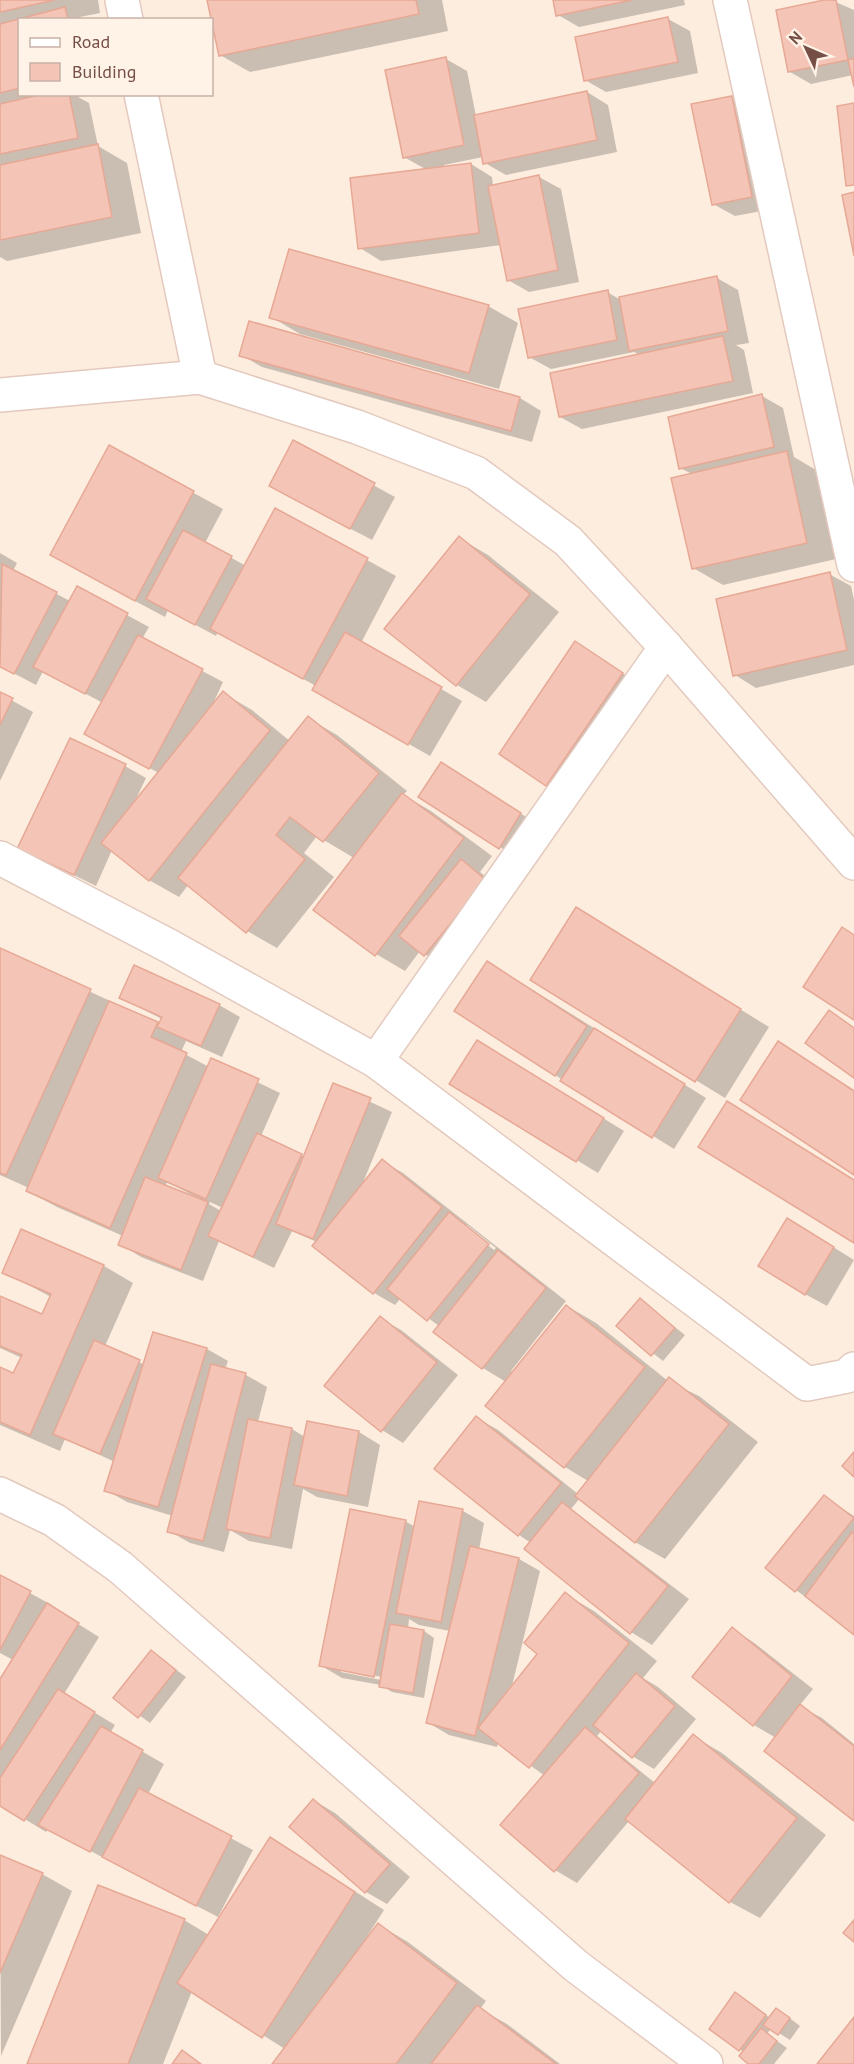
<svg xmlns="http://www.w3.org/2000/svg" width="854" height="2064" viewBox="0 0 854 2064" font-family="'PT Sans',sans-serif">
<rect width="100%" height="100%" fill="#fdeddf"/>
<g fill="#0003" fill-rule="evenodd">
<polygon points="0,0 98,0 100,13 80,17 84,20 20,20 20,94 87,94 78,97 89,103 98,146 127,163 141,233 7,261 0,257"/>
<polygon points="209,0 442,0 448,31 250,72 220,55"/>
<polygon points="555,0 684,0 685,5 579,27 558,15"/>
<polygon points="831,0 854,10 854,80 853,75 811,84 790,72"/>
<polygon points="668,19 690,31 698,73 606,92 585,80"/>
<polygon points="446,59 467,71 476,116 587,92 608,105 617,152 506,175 485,163 483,157 444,165 444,168 471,164 492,177 493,186 539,177 561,189 579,282 529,292 508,280 501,245 381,261 360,248 427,170 404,157"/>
<polygon points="731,98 753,110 772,209 735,216 713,204"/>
<polygon points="717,278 738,290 749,343 736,345 744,350 753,393 582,429 560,417 640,355 634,352 551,369 529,357 607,292 619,299"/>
<polygon points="488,306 518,323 499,389 300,334 271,317"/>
<polygon points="250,323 520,398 541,411 532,442 262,367 241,355"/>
<polygon points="762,396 783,408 794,457 816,470 836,559 723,585 693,568 692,474 680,468"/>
<polygon points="294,442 395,497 372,540 292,498"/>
<polygon points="110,447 223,509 205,543 246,566 367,560 396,576 361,643 462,701 430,756 314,690 316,686 218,632 216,636 168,610 165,617 81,572"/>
<polygon points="459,538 488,555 559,612 486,702 457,685"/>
<polygon points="0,553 17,563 13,571 70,601 77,588 149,627 142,639 223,682 211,708 223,693 252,710 290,741 308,718 337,735 407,791 403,795 431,811 492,856 480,872 506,893 446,968 420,951 405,971 376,954 354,858 317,836 304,853 334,877 277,948 247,931 189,884 179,897 149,880 112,850 96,886 19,848 125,766 146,778 136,799 159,773 107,746 103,703 43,671 36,685 0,666"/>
<polygon points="829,574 851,586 854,600 854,665 756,688 735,675"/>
<polygon points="597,656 643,687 568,797 547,784"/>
<polygon points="0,694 33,712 0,781"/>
<polygon points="442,764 542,827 521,860 420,797"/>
<polygon points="605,926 769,1027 725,1098 532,980"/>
<path d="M0,950L160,1024L162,1019L121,998L219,1005L240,1017L222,1057L186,1041L181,1052L209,1067L212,1060L280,1093L261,1136L305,1157L334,1085L392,1112L362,1185L382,1161L403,1173L566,1301L511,1371L513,1373L567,1306L596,1323L668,1381L699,1396L758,1442L665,1559L635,1542L580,1498L571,1509L689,1599L652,1645L631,1632L531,1543L519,1535L477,1418L498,1430L578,1494L588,1481L565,1467L506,1382L483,1368L439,1326L401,1298L395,1305L374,1293L317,1242L292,1231L274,1268L219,1241L203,1281L141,1257L120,1244L123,1236L57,1207L27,1191L29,1188L0,1175ZM167,1182L192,1195L191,1197L165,1187ZM210,1202L223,1208L221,1211L209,1204ZM467,1225L496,1248L494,1250L467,1229Z"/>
<polygon points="509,975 706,1098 674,1149 555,1075"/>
<polygon points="778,1043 854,1090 854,1173"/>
<polygon points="499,1054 624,1131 598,1173 451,1084"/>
<polygon points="21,1231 104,1266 133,1283 105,1346 145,1365 207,1349 228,1361 225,1369 246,1375 267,1387 258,1422 292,1429 305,1437 308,1423 359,1432 380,1445 368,1507 317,1497 303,1489 292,1549 249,1541 230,1530 224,1552 190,1543 169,1531 173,1516 127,1502 106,1490 115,1462 65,1439 60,1451 0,1425 0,1369 14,1375 22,1358 0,1348 0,1298 43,1316 51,1297 4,1272"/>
<polygon points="809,1232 854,1260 827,1306 805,1294"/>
<polygon points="640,1300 685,1335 663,1361 618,1326"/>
<polygon points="380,1318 401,1330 458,1375 403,1443 382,1430"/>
<polygon points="824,1497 854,1516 854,1633 796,1590"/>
<path d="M420,1502L463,1511L484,1523L479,1550L519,1559L540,1571L511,1690L539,1654L565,1594L594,1611L657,1661L643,1678L658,1687L696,1719L654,1769L632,1756L602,1730L597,1736L655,1783L693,1736L722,1753L826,1835L760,1918L730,1902L629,1821L577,1883L555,1870L545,1776L498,1742L497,1747L449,1735L427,1722L450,1631L419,1625L409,1619L408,1629L424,1631L434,1638L424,1698L392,1692L381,1685L342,1678L320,1665L405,1521L415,1527ZM341,1669L382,1677L381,1680L341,1672Z"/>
<polygon points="0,1577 52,1605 51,1607 99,1637 64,1694 115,1725 110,1733 164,1764 148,1794 253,1850 218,1917 48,1829 46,1832 0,1804 0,1677 2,1678 13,1660 0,1653"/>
<polygon points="732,1629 753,1642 813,1689 799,1706 822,1718 854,1744 854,1819 776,1738 754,1725"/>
<polygon points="152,1652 186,1677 150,1723 116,1698"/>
<polygon points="313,1800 335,1813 410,1877 387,1904 366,1892"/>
<polygon points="0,1856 42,1874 72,1891 1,2056"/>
<polygon points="300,1856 384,1910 366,1938 368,1939 379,1925 408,1942 486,2001 480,2009 507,2024 560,2064 274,2064 285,2049 192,1991 163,2064 28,2064 184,1920 209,1935"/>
<polygon points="747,2001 770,2018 787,2016 800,2026 790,2040 771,2028 767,2034 787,2048 774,2064 750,2064 744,2052 711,2029"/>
</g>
<g fill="#f4c5b6" stroke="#e7a895" stroke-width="1.5">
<polygon points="0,0 55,0 0,12"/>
<polygon points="207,0 416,0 419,14 219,56"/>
<polygon points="553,0 632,0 556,16"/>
<polygon points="824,0 836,0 848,60 788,72 776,10"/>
<polygon points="65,7 68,20 20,20 20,88 0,93 0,24"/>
<polygon points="668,17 678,62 584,81 575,37"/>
<polygon points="446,57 464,145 403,158 385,70"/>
<polygon points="854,58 854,87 848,60"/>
<polygon points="587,91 597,140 483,164 474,115"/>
<polygon points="43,94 69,94 78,138 0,154 0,104"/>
<polygon points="732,96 752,197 712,205 691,104"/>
<polygon points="854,103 854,185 846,186 837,106"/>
<polygon points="98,144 112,217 0,240 0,165"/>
<polygon points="471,163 479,233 358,249 350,178"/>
<polygon points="539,175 558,270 507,281 488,186"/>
<polygon points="854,192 854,256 842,195"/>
<polygon points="289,249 489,305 469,373 269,318"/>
<polygon points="717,276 728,331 629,351 619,297"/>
<polygon points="608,290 617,340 528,358 518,309"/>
<polygon points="249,321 520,397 511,431 239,356"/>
<polygon points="723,336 733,381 559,417 550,373"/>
<polygon points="762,394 774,447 679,469 668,417"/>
<polygon points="293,440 375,483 350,529 269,486"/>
<polygon points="109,445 194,491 135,601 50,555"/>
<polygon points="787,451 807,543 692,569 671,478"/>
<polygon points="275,508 368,558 303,679 210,629"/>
<polygon points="183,530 232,556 195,625 146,599"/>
<polygon points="459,536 530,594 456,686 384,629"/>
<polygon points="2,564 57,592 14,674 0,667"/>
<polygon points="830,572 847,650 733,676 716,599"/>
<polygon points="77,586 128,613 85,694 33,667"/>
<polygon points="345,632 442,687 408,745 312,690"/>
<polygon points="138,635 203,669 149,769 84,734"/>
<polygon points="575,641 623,673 546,786 499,754"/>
<polygon points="223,691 270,730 149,881 101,843"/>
<polygon points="0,692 13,698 0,725"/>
<polygon points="308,716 379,773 323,842 290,817 276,835 305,859 246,933 178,878"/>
<polygon points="70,738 126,764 74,875 17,849"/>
<polygon points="441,762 521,813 499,849 418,797"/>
<polygon points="402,793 464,838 375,956 313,910"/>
<polygon points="461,859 486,880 424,956 399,936"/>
<polygon points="576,907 741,1009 695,1082 530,980"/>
<polygon points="842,927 854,935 854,1020 803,987"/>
<polygon points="0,948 91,989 6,1175 0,1173"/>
<polygon points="487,961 587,1026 555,1076 454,1011"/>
<polygon points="134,965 220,1004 201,1046 157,1027 162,1017 119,998"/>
<polygon points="109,1001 158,1022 151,1037 187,1053 110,1228 26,1191"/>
<polygon points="829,1010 854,1028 854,1078 805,1043"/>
<polygon points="594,1028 685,1084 652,1138 560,1081"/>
<polygon points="477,1040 604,1118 576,1162 449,1084"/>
<polygon points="778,1041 854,1091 854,1175 740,1100"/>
<polygon points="211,1058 259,1079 206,1199 158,1178"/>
<polygon points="333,1083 371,1098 313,1239 276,1224"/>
<polygon points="727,1101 854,1180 854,1243 698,1147"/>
<polygon points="257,1133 302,1154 253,1257 208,1236"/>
<polygon points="382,1159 442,1207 373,1294 312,1246"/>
<polygon points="145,1177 208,1202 181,1270 118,1245"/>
<polygon points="449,1212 489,1244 427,1321 387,1289"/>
<polygon points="787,1218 834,1247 805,1295 758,1266"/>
<polygon points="21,1229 104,1265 30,1435 0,1422 0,1367 13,1373 22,1355 0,1346 0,1296 42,1314 51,1294 2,1273"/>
<polygon points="498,1250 546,1288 482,1369 433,1332"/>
<polygon points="640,1298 675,1328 651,1356 616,1326"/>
<polygon points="566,1305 645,1367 564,1468 485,1406"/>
<polygon points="380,1316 437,1362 381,1432 324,1386"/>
<polygon points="153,1332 207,1348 158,1507 104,1491"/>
<polygon points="94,1340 140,1360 100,1454 53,1434"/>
<polygon points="211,1364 246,1373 203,1541 167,1532"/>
<polygon points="669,1377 729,1424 635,1543 575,1496"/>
<polygon points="476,1416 561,1483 518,1536 434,1469"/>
<polygon points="248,1419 292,1428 270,1538 226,1529"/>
<polygon points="307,1421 359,1431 347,1496 294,1485"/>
<polygon points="854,1452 854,1477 842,1466"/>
<polygon points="824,1495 854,1518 795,1592 765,1568"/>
<polygon points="419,1501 463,1509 441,1622 396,1613"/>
<polygon points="562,1502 668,1586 630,1634 524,1549"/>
<polygon points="350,1509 406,1520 374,1677 319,1666"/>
<polygon points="852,1532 854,1533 854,1635 805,1596"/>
<polygon points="470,1546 519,1558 475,1736 426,1723"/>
<polygon points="0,1575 31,1591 0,1650"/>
<polygon points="565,1592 629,1643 529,1768 478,1728 537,1654 524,1643"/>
<polygon points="47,1603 79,1623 0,1750 0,1679"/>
<polygon points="390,1624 424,1630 413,1693 379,1687"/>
<polygon points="732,1627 792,1676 753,1726 692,1677"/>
<polygon points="151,1650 176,1670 138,1718 113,1698"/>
<polygon points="636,1673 675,1706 632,1758 593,1725"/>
<polygon points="58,1689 95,1712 24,1821 0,1806 0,1778"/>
<polygon points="800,1704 854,1746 854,1821 764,1751"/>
<polygon points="101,1726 143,1750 90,1852 38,1825"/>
<polygon points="585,1727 639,1773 554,1872 500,1825"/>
<polygon points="693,1734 797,1818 729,1903 625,1819"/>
<polygon points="139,1788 232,1836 196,1906 102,1857"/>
<polygon points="313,1799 390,1864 365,1893 289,1827"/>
<polygon points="270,1837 355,1892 262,2038 177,1983"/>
<polygon points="0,1855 43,1873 0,1973"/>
<polygon points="98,1885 185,1919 128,2064 27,2064"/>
<polygon points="854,1920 854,1942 843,1933"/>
<polygon points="378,1923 457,1983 396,2064 272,2064"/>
<polygon points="735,1992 766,2015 739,2051 709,2029"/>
<polygon points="477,2005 556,2064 431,2064"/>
<polygon points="776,2008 790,2018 778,2035 763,2025"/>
<polygon points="854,2017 854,2064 817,2064"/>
<polygon points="761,2028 777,2041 759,2064 748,2064 739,2056"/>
<polygon points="182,2050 201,2064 172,2064"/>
</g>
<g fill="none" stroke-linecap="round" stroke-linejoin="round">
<defs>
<g id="minor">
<polyline points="122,0 126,20"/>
<polyline points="730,0 854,565"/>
<polyline points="141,94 200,377"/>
<polyline points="0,395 200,377 357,427 476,473 568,541 666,647 854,863"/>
<polyline points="0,858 169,946 376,1061 807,1384 847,1376 854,1369"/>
<polyline points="376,1061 666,647"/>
<polyline points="0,1494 54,1520 120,1567 576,1966 706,2064"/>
</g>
</defs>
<use href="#minor" stroke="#e3c9be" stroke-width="36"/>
<use href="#minor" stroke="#fff" stroke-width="33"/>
</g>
<rect x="18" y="18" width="195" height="78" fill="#fff2e7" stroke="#c8b1a7" stroke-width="1.5"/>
<rect x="30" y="38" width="30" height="9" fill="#ffffff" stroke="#c8b1a7" stroke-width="1.5"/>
<text x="72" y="48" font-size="18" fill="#754f46">Road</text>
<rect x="30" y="63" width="30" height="18" fill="#f4c5b6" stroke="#c8b1a7" stroke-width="1.5"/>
<text x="72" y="78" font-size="18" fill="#754f46">Building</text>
<g transform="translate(806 48) rotate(314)" stroke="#fff2e7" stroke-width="4.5" paint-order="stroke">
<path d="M0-4.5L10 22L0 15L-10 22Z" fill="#754f46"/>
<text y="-9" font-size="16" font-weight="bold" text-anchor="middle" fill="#754f46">N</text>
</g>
</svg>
